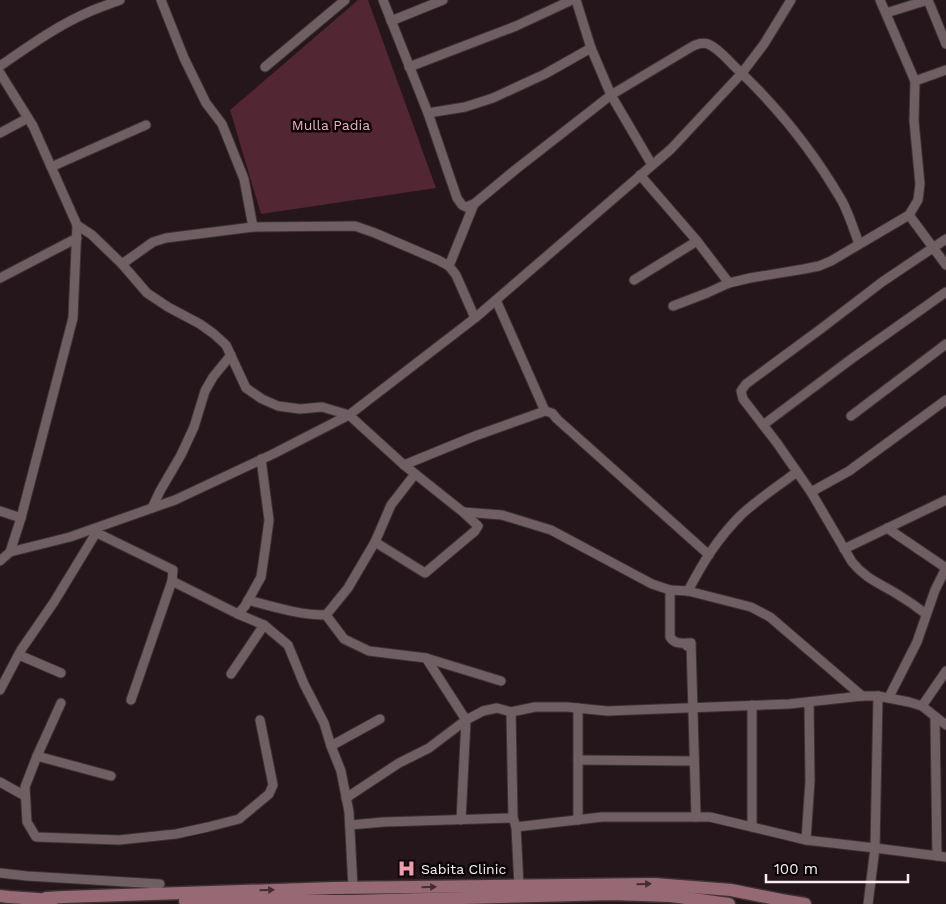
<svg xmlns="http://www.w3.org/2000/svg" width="946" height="904" viewBox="0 0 946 904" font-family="'Work Sans',sans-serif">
<rect width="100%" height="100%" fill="#24161a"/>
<polygon fill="#522632" points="358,0 368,0 436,188 261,214 230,110"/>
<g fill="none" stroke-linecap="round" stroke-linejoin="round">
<defs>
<g id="street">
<polyline points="161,0 184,58 206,103 222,124 244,179 253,227 355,226 375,233 438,260 449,266 456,275 475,318"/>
<path d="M383,0L428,113L457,198L462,205L466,207L474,204L515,170L611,95L693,46C698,44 703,42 708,44C718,48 727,59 734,66C777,106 813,151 842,201C849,214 854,230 859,244"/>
<polyline points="576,0 591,48 611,95 652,165"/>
<polyline points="886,13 928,0 946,44"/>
<polyline points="391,21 443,0"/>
<path d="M0,66C29,46 58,25 91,11C100,7 110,4 120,0"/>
<polyline points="265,67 345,0"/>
<polyline points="409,67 516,26 572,0"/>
<polyline points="0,73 33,126 77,225 73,318 21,518 10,552"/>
<polyline points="915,81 946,70"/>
<polyline points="428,113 465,107 493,98 545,74 591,48"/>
<polyline points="0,133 28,118"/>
<polyline points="51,167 146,125"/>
<polyline points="640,175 697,241 729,283"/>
<polyline points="909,215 946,265"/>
<polyline points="77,225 92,235 122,264 147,293 168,307 200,324 214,334 226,345 246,388 262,399 278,406 300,409 322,407 349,415 404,465 463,512 478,526 475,531 425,573 375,542 391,505 415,474"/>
<polyline points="122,264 153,242 166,238 253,227"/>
<polyline points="449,266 474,204"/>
<polyline points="0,278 77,238"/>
<polyline points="634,280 697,241"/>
<polyline points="496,300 545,411"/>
<polyline points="673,306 707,293 729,283 750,278 804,269 819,266 831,261 909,215 918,200 920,184 914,121 915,81 880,0"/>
<polyline points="851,416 946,344"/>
<polyline points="763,425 854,357 946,292"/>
<polyline points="404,465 475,436 545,411 552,413 557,419 709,555"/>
<polyline points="811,492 849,471 946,400"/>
<polyline points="152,508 160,491 181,455 194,427 205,391 213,377 231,355"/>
<polyline points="0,511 21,518"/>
<polyline points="463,512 502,515 551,530 652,584 670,590 688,591 751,607 770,617 862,696"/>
<polyline points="887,528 946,568"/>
<polyline points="91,530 173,570 172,581 131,700"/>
<polyline points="844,549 946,500"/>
<polyline points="0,561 10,552 70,537 175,500 273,454 349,415 475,318 671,149 742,73 764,44 791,0"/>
<polyline points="172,581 238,614 245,606 261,577 265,550 269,520 261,459"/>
<path d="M670,590V637C675,645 683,643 691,643L687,646"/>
<path d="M688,591C703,562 718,538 741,515C757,500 779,485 797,472"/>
<path d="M248,600C274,607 300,615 326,615L344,639L369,651L426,658L466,720L461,820"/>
<path d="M926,614C917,607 907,600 897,594C879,583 866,579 852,562L811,492L777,443L743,399L741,391L746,384L822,328L882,282L946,239"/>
<polyline points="326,615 348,588 375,542"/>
<polyline points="264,625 288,645 304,684 324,723 331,746 341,771 349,812 353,888"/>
<polyline points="691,643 696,817"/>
<polyline points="19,655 61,673"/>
<polyline points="426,658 501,681"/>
<polyline points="231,674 264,625 238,614"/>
<polyline points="0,690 21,650 54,602 96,533"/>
<polyline points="878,696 875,848 946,857"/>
<polyline points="889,697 917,642 935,590 946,568"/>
<polyline points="752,705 752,827"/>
<polyline points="922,706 946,671"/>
<polyline points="578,708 578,820"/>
<polyline points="511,712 513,818 516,827 519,886"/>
<polyline points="935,718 937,856"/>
<polyline points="331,746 380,719"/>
<polyline points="37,756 61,703"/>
<polyline points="578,760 694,761"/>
<polyline points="111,776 37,756 25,787 27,822 36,837 119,840 176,834 208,827 239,819 269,794 273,785 260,720"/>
<polyline points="0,782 25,796"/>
<polyline points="346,798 399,763 429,748 466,720 483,711 497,708 511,712 535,707 567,707 607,711 789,704 862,696 878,696 909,702 922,706 946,725"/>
<polyline points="350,825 384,822 513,818"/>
<polyline points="516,827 602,817 710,817 806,840 875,848 868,904"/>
<polyline points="806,840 810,781 809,702"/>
<polyline points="0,873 27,876 160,884"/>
</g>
<g id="secondary">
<polyline points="0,896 9,897 52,900"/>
<polyline points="44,900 46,898 64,897 334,888 654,884 731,890 781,900 805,904"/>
<polyline points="185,901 352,901 613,894 671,896 729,904"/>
</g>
</defs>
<use href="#street" stroke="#3c3234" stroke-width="11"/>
<use href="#secondary" stroke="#3c3234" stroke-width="15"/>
<use href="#street" stroke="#705f62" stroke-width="9"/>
<use href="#secondary" stroke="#976974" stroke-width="12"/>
</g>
<defs><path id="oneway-solid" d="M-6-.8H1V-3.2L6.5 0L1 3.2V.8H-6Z" transform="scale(1.25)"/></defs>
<g fill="#422d32">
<use href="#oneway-solid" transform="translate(644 884) rotate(-1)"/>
<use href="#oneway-solid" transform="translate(429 887) rotate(-1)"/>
<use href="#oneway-solid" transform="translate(267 890) rotate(-2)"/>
</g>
<defs>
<symbol id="hospital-bare" viewBox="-9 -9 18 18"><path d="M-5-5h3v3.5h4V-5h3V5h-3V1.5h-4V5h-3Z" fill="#f29aaf" stroke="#090506" stroke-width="2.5" paint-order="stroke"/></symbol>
</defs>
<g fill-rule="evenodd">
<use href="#hospital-bare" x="394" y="856" width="25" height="25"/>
</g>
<g text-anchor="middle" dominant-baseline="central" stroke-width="5" stroke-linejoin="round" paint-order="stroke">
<g font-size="14" fill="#f2abbb" stroke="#090506">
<text x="331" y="125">Mulla Padia</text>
</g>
<g font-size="14" fill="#f9eff1" stroke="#090506" text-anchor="start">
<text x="421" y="869">Sabita Clinic</text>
</g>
</g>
<path d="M766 874v8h142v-8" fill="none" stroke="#f9eff1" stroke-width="2.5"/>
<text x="774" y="874" font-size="15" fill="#f9eff1" stroke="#090506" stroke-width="4" paint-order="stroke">100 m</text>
</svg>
